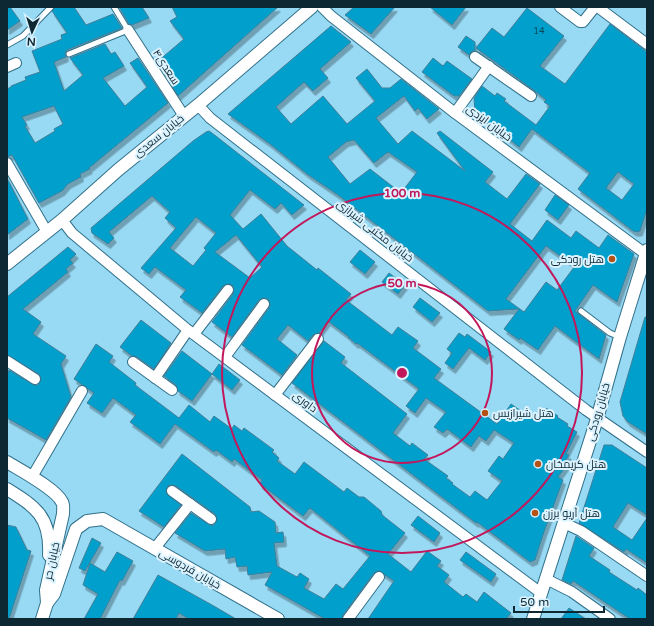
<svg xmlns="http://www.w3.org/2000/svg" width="654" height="626" viewBox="0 0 654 626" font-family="'Varela Round',Cairo,sans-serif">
<defs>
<filter id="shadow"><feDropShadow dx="2.5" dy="4.5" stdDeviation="0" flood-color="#0004"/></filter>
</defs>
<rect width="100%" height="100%" fill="#98d9f4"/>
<g fill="#059fcc" stroke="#407f98" fill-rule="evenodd" filter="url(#shadow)">
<polygon points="7,7 10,7 20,21 7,30"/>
<path d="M55,7H74L86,25L113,14L122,28L67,50L65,53L66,57L54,62L64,91L83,75L70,58L105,44L111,54L115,52L124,66L103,78L125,106L147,87L130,63L138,58L168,103L89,168L90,169L80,174L81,177L68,184L62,191L39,203L12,155L7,157V89L11,87V86L26,80L25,77L40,72L32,51L62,39L61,35L67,33L52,11ZM54,106L63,124L54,129L55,131L35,143L25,126L27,125L22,117Z"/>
<polygon points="119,7 142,7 149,18 132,25 129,24"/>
<polygon points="172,7 278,7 178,96 157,62 184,39 170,21 177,17"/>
<polygon points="354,7 395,7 371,34 345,15"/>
<polygon points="430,7 466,7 452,25"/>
<path d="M527,8L564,36L540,66L565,84L610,24L647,52V209L640,231L637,232L633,231L578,189L590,173L532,129L519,147L475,112L474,98L482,86L495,96L497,93L506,99L504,101L536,125L550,106L544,102L546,100L535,91L476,48L492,28L504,37ZM618,172L634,184L622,200L606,188Z"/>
<path d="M331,26L351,42L320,69L328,78L313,91L304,82L276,107L291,124L323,96L347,124L375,101L356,78L367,69L382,88H390L401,79L439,109L427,119L418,108L415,111L404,96L376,118L398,144L412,131L465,171L437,133L440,131L493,172L485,182L507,199L526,174L540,184L510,224L532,241L547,220L571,238L576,231L599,248L608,235L634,254L617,302L593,285L575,311L606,335L599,359L555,326L538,350L520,338L519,340L504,329L519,309L488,311L338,195L307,174L270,144L228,114ZM354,140L374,163L388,152L417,172L401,193L370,169L350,184L328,157L346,142ZM546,246L575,266L557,290L546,282L524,312L506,299Z"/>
<polygon points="466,36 475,42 475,51 472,51 469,55 458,47"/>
<polygon points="433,58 443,66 447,61 472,79 459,96 454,96 422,72"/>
<path d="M209,131L212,133L304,205L292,215L281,203L275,209L250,190L230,215L243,229L261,214L287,246L317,270L318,268L351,294L346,300L392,335L398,327L418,341L413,348L441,369L434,378L497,424L511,404L537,422L546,408L558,416L557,417L568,424L567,426L577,432L566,454L569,455L566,460L569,462L558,477L563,480L544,532L535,560L530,562L477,522L476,523L292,383L324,341L345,357L341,363L407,414L393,433L410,446L412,443L428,455L424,459L448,476L446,478L453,483L452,484L470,497L475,491L487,500L502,481L488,471L499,456L503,459L514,443L494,430L486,441L479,436L471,447L447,429L443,433L434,427L446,412L426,398L415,413L406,406L419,389L357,343L356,344L348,337H349L328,321L319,333L313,335L308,341L288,325L277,339L297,355L282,375L242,345L269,308L270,304L268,299L264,298L259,300L232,337L212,322L233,294L234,288L232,285L228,284L223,286L202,313L180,297L186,290L155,267L149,274L141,268L176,228L165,218L170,212L152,196L109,232L114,238L108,244L92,233L91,228L193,141L206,132ZM196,217L216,233L204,248L206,250L193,266L170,248ZM236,235L262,267L250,278L215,252Z"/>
<polygon points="7,178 28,219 7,235"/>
<polygon points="555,195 569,205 558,220 545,210"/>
<polygon points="68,247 76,254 70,260 73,263 66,269 68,272 23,309 41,322 33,334 66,356 61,364 71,397 46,440 7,418 7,375 9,370 34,385 38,385 41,379 39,374 7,355 7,297"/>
<polygon points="360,250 375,262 365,274 350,262"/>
<polygon points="389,273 405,285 398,294 382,282"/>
<polygon points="420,298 440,313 432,322 413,307"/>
<polygon points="645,317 647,317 647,434 628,422 623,416 620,402"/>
<polygon points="141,320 171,343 154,369 137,357 132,356 120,347"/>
<polygon points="459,333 465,337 467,334 491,352 485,360 469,348 453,369 445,363 452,353 447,349"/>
<polygon points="96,344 113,356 109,362 136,383 135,385 179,418 189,405 210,422 214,416 232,429 234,425 242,431 244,428 274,450 272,452 279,458 277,461 295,474 304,462 344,492 347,488 359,497 364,497 381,511 382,515 405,533 388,554 411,572 427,551 441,561 437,566 449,575 444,582 463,597 466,594 477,602 484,592 511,613 506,619 368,619 394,581 379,571 374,573 343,615 342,619 325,619 265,585 272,572 248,575 247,566 237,567 235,557 226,559 225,549 205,551 175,533 191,513 210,525 214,525 217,519 215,514 176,486 169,485 167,488 166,493 181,505 164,527 139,511 182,454 250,507 251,512 259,511 275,522 276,533 283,532 284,542 274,543 277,566 297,577 300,573 309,579 304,588 324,599 336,584 343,589 370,556 310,508 303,516 260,484 262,480 234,459 232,462 216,450 214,452 175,424 160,444 130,422 136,415 113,398 102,413 87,403 94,393 74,379"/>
<polygon points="182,351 212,374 192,401 178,391 176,385 164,376"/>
<polygon points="219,364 240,380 232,390 212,374"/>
<polygon points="604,445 612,445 647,468 647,515 628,503 613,527 632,540 647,518 647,563 626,549 624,552 579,523"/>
<polygon points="418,516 440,533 434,542 411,525"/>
<polygon points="7,525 16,527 27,550 31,551 9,619 7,619"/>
<polygon points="576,536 594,548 589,556 610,570 609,572 637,590 638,588 647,595 647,619 630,619 573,581 571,584 562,580"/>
<polygon points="92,538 101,543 85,571 79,568"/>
<polygon points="117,552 133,561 122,581 120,580 100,619 84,619 98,594 83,585 90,563 105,572"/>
<polygon points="466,552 496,574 491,582 460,560"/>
<polygon points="158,575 212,605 236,619 189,619 179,613 176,619 133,619"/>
<polygon points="569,608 586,619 561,619"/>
</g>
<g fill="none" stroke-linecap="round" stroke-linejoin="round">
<defs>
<g id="service">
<polyline points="7,45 23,36 51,7"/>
<polyline points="69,54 128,30 114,7"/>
<polyline points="581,311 610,333 620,337"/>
</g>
<g id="minor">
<polyline points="322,7 331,16 455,113 647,255"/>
<polyline points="560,7 580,22 583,22 595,7 599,8 647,44"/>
<polyline points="128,30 184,116"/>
<polyline points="475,57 531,96"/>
<polyline points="7,67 16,63"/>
<polyline points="198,105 210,118 586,410 647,452"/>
<polyline points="455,113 489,66"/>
<polyline points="7,163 47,232"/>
<polyline points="62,220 72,233 188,330 541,593"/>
<polyline points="194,334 228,290"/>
<polyline points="225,357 264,304"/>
<polyline points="7,361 35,379"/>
<polyline points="133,362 172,390"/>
<polyline points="155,378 188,330"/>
<polyline points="275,395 318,339"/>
<polyline points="32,477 82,391"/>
<polyline points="172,491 211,519"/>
<polyline points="564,523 581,531 647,576"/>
<polyline points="155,548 190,504"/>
<polyline points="546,579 572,592 610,619"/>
<polyline points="348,619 379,577"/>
</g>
<g id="tertiary">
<polyline points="7,264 62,220 118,170 198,105 312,7"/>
<path d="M7,462C20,470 56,489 62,502C64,505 63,510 63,514L46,590L47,603L42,619"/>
<path d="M7,489C36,507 51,517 49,555"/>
<polyline points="47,603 54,594 76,529 87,521 103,519 278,619"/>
<polyline points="533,619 597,419 620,337 647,250"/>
</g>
</defs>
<use href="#service" stroke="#31718a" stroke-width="7"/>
<use href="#minor" stroke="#31718a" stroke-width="12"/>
<use href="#tertiary" stroke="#31718a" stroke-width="14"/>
<use href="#service" stroke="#fff" stroke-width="5"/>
<use href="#minor" stroke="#fff" stroke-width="10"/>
<use href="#tertiary" stroke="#fff" stroke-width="12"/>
</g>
<g fill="none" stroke="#c2185b" stroke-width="2">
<circle cx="402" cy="373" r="90"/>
<circle cx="402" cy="373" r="180"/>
</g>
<g fill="#b45216" stroke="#daf3ff" stroke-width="1.5">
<circle cx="612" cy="259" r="4"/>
<circle cx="485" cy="413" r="4"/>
<circle cx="538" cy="464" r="4"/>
<circle cx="535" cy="513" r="4"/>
</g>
<g text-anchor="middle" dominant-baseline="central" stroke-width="4" stroke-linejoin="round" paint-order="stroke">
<g font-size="9" fill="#0c4659">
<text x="539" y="31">14</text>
</g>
<g font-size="11" fill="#0e2833" stroke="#daf3ff">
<text transform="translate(166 67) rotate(57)">سعدی۴</text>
<text transform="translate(489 123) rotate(36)">خیابان ایزدی</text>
<text transform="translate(159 136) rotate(-39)">خیابان سعدی</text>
<text transform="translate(375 231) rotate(38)">خیابان مکتبی شیرازی</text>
<text transform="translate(305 402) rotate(37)">داوری</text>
<text transform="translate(598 412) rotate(-74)">خیابان رودکی</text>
<text transform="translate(52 561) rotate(-78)">خیابان حر</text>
<text transform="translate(190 569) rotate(30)">خیابان فردوسی</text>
</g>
<g font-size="11" fill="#0e2833" stroke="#daf3ff" text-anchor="start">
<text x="604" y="259" text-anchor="end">هتل رودکی</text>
<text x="493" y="413">هتل شیرازیس</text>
<text x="546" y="464">هتل کریمخان</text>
<text x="543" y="513">هتل آریو برزن</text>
</g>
</g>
<circle cx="402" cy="373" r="6" fill="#c2185b" stroke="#daf3ff" stroke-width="2"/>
<g font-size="12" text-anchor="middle" font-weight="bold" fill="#c2185b" stroke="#daf3ff" stroke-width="4" stroke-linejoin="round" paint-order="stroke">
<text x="402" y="197">100 m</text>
<text x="402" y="287">50 m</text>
</g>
<rect width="654" height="626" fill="none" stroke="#0e2833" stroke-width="16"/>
<g transform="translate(32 32) rotate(184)" stroke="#daf3ff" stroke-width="3" paint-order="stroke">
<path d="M0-3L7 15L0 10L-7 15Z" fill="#0e2833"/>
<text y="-6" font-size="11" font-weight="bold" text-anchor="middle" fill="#0e2833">N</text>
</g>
<path d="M514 606v6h90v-6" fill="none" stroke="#0e2833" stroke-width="2"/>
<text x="520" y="606" font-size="12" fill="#0e2833" stroke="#daf3ff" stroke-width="3" paint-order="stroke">50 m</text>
</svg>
